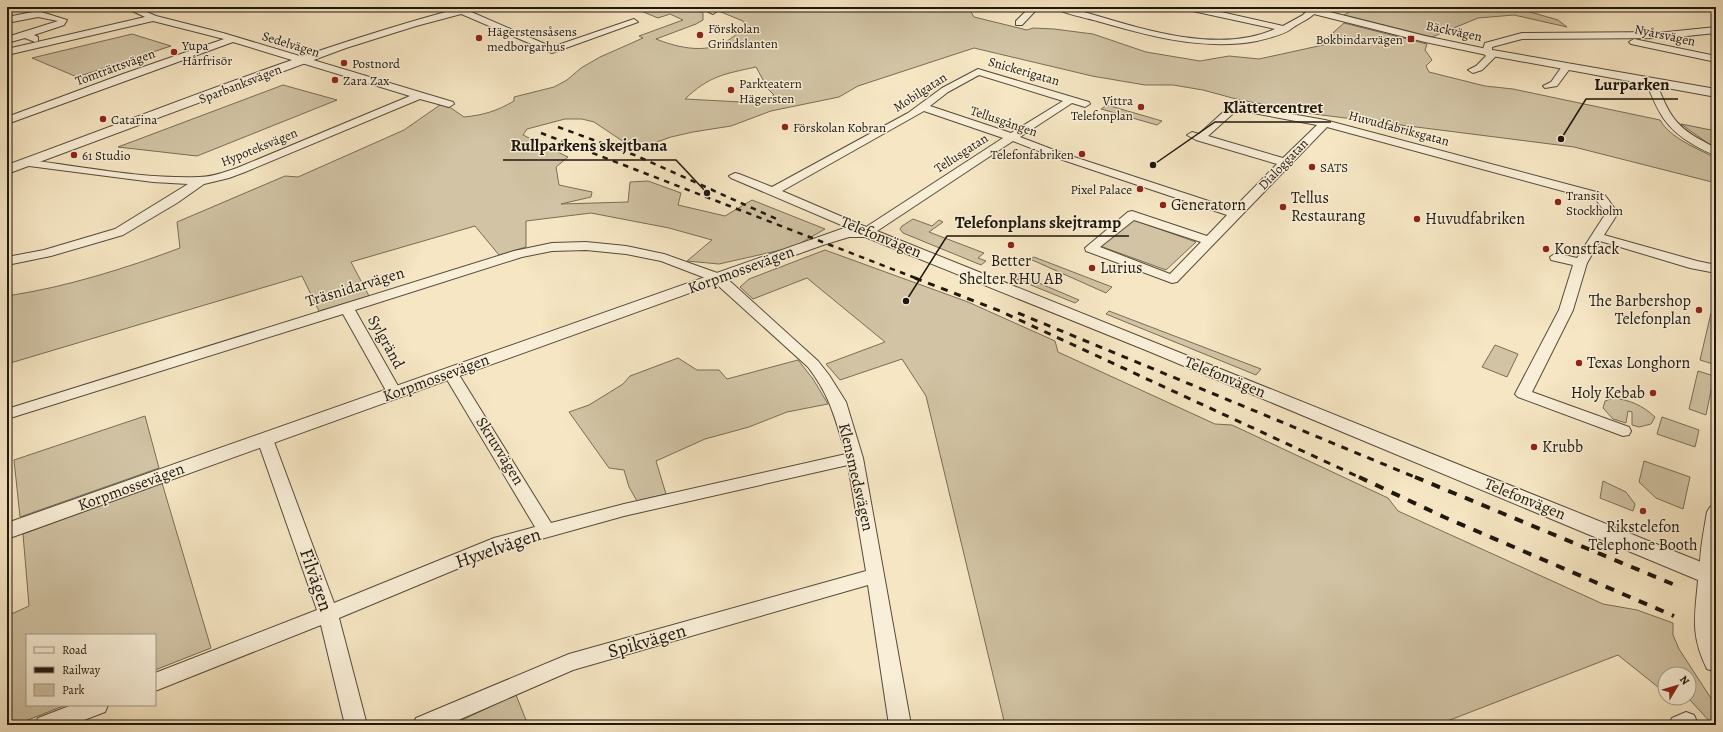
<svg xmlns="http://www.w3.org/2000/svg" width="1723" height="732" viewBox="0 0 1723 732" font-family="Alegreya,serif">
<rect width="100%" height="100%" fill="#f6e6c3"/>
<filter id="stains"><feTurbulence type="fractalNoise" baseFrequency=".005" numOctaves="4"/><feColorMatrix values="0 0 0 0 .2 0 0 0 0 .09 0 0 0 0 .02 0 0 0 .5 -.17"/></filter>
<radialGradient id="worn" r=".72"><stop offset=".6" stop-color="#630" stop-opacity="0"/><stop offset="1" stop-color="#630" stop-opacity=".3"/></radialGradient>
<g fill="#d1c3a4" stroke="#786d58" fill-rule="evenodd">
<path d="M656,7H691L703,13V20L696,24L656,39C676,47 701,53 722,44C730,40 738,33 745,27L743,21L716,10L724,7H974L971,12L974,17L1027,30L1033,28L1054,29L1093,34L1146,52L1200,61L1229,56L1259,59L1323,45L1329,43L1326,39L1344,23L1427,44L1425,50L1432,60L1426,66L1429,72L1485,86L1513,89L1660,120C1670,138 1698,149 1716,158V183L1574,147L1306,113L1236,99L1203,90L1173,85H1145L1092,76L974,48L858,86L839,97L771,111L731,126L693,132L671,137L651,144L630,146L594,122L582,119H565L527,129L523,135L568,157L556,167L559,185L592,192L591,197L561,204L628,202L630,182L648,181L681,193L678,205L725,216L752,200L825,229L794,247L719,264L687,261L712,240L669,228L591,213L526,221V247L499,255L475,226L351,262L369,296L319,311L302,276L7,364V296C66,287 124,269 180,248L177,222L285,176L298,177L404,130L440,105L451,108L464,117C484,115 497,111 514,101V97L554,87L567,80L581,68L600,57L643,38L639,36L683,20L670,14L658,18L641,11ZM756,67L768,89L774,95L760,103L685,99C709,76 724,74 756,67Z"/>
<polygon points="1358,7 1513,7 1558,20 1567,27 1514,15 1478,18 1432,37 1344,15"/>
<polygon points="132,34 171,46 77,77 32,58"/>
<polygon points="283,85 337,100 197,156 118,147"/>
<polygon points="1107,105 1162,121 1157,125 1101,109"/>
<polygon points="1681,124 1716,131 1716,149"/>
<polygon points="913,219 932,226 939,220 943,222 929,232 984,253 978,258 986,261 981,265 903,233 900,229 902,226"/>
<polygon points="1131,219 1196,242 1166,270 1100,246"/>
<polygon points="825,250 968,302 1055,341 1058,352 1215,424 1232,425 1388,498 1398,511 1603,604 1637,610 1673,623 1673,635 1679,649 1716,706 1716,725 1713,725 1690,700 1684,698 1689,698 1689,674 1665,674 1665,690 1658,687 1618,655 1437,725 1005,725 926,396 902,359 840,380 826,364 885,342 807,278 753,299 740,287 749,279"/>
<polygon points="1034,257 1112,287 1106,293 1030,259"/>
<polygon points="1013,272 1079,300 1075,303 1009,276"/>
<polygon points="1109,311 1261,369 1256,375 1106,314"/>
<polygon points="1711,313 1716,315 1716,365 1700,360"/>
<polygon points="1495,345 1518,354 1507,377 1482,367"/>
<polygon points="678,358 697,370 719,370 727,379 798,360 813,379 828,404 787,412 749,427 705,439 656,461 666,494 637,501 629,487 624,470 609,468 569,412 589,405 623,384 630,376"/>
<polygon points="1698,371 1714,376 1706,415 1689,409"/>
<path d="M1613,398C1630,400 1642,405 1655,417L1651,424L1639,427L1632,425V412L1628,411L1626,423L1613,419L1603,408L1605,401Z"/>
<polygon points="145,416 159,468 20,517 14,460"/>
<polygon points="1662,417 1699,430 1695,447 1657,434"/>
<polygon points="1644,461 1690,477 1683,509 1656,498 1639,482"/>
<polygon points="1603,481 1626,492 1635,504 1633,511 1600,498"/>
<polygon points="162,483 211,648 155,670 155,635 27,635 27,705 66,705 15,725 7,725 7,616 29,606 23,534"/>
<polygon points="516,695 528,725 451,725"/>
</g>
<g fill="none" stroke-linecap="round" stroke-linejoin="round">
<defs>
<g id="minor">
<path d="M124,7H135L156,16L223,33L453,102L454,104L449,107L420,99L245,172L229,178L204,184L177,203L123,235L51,256L7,265V257L44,250L115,229L188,184L153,182L29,166L25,165L23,163L25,161L29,160C85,167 142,179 199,177C212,177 225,172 237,168L410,96L233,42L7,124V117L123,74L224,39L153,21L7,55V49L145,17Z"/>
<polygon points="699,7 710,7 717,11 713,14"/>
<polygon points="1030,7 1039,7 1022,25 1016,25 1016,21"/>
<path d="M1054,7H1067C1127,24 1215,57 1275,29L1188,10L1184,7H1199L1283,26L1303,15L1311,7H1319C1313,19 1301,21 1291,29C1283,35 1269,38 1257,41C1203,51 1149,36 1097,21C1087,18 1060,13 1054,7Z"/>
<polygon points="462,8 552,47 631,20 634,19 638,22 552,53 459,13 458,11"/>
<polygon points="38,11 67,20 64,25 34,35 38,37 38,41 35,42 25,38 7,43 7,37 58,21 38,17 7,23 7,17"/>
<polygon points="1716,27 1716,33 1667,38 1522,39 1492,47 1492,51 1496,56 1482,70 1473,73 1468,70 1476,66 1486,56 1482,52 1485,43 1522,33 1667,32"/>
<polygon points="1634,39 1716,56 1716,62 1631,44 1629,42"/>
<polygon points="1566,64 1571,67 1557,86 1545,88 1543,86 1551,82 1563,65"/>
<path d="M978,69L1089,102L1090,104L1085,107L1072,103L1020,137L1062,153L1233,209L1277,164L1196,140L1187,135L1192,132L1199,134L1231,105L1235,104L1325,120L1604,194L1618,213L1604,235L1697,261L1716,265V273L1690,268L1600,241L1587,263L1573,310L1532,392L1629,427L1631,431L1629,435L1623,436L1518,397L1515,394L1559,310L1573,265L1551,260L1550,257L1556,253L1577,258L1606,213L1596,200L1327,127L1177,282L1172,283L1086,251L1085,248L1128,212L1132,211L1207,236L1227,215L1054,157L1013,141L871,235L867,236L731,178L729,176L735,173L739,174L772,187L908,113L942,88ZM979,75L1063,101L1011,133L930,106L948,92ZM1237,110L1317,125L1283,158L1208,136ZM924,111L1003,138L866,227L782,191ZM1134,220L1201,242L1170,274L1100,247Z"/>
<path d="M1651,79L1656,82C1672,122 1677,128 1716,148V155C1708,153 1701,149 1694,145C1665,128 1658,112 1646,82Z"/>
<path d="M586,242L626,246L664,254L723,275L818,361L829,375L846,402L863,458L911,725H889L868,585L573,670L447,725H413L416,718L569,654L866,571L848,465L624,516L505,549L339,618L367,725H345L321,625L155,691V673L317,610L257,439L259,435L265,434L271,435L273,439L334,603L494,538L535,527L443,373L446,370H456L551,523L624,504L846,454C835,419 831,397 808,367L713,281L661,261L626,254L586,250L552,251L522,257L355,310L402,393L399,396L394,398L389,396L343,314L7,419V409L514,251L552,243Z"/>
<path d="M1716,506V585C1711,584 1705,583 1702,578C1696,568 1705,525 1707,512L1710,507Z"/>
<polygon points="72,705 108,705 105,712 71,725 35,725 38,718"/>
<polygon points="1686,712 1694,715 1697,722 1695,725 1669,725 1672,718"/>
</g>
<g id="tertiary">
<path d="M464,7H481L480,9L416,26L346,48L7,174V165C158,110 308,48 464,7Z"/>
<polygon points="1293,7 1310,7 1425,36 1487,49 1716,89 1716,97 1487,55 1425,42 1294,9"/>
<path d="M847,227L872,229L1716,568V672L1707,669C1690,634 1695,617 1698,580L1148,351L865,237H849L823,245L7,539V523Z"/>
</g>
</defs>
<use href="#minor" stroke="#554b3a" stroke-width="2"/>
<use href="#tertiary" stroke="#554b3a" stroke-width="2"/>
<use href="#minor" fill="#f9efd8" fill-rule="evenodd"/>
<use href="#tertiary" fill="#f9efd8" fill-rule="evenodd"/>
<g stroke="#1f170d" stroke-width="2.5" stroke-dasharray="5.5 5.5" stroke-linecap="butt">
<polyline points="558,127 637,156 781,221"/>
<polyline points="541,133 918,279"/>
</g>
<g stroke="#1f170d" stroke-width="3" stroke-dasharray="7 7" stroke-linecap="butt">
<polyline points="915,278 1000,311 1361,478"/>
<polyline points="1018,313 1417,478"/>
</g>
<g stroke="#1f170d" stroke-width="4" stroke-dasharray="9 9" stroke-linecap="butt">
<polyline points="1359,477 1444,517 1674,616"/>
<polyline points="1415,477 1675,585"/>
</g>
</g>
<g fill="#8f2418" stroke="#f9efd8" stroke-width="1.5">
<circle cx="700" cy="35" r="4"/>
<circle cx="479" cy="38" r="4"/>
<rect x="1407" y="35" width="8" height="8" rx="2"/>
<circle cx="174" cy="52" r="4"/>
<circle cx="344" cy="63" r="4"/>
<circle cx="335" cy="80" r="4"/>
<circle cx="731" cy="90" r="4"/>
<circle cx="1141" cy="107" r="4"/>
<circle cx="103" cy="119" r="4"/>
<circle cx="785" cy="127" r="4"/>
<circle cx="1082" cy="154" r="4"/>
<circle cx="74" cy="155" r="4"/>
<circle cx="1312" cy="167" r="4"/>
<circle cx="1140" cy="189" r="4"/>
<circle cx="1558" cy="202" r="4"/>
<circle cx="1163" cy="205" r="4"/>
<circle cx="1283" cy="207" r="4"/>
<circle cx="1417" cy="219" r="4"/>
<circle cx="1011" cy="245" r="4"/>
<circle cx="1546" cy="249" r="4"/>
<circle cx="1092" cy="268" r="4"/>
<circle cx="1699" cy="310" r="4"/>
<circle cx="1579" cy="363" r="4"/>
<circle cx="1653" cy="393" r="4"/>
<circle cx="1534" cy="447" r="4"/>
<circle cx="1643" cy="511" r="4"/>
</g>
<g text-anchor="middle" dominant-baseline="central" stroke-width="3" stroke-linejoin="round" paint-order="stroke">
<g font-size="13" fill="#1f170d" stroke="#f9efd8" text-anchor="start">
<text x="708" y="28">Förskolan<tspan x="708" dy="15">Grindslanten</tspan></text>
<text x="487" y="31">Hägerstensåsens<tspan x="487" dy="15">medborgarhus</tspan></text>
<text x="1403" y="39" text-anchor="end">Bokbindarvägen</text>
<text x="182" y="45">Yupa<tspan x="182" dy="15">Hårfrisör</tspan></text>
<text x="352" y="63">Postnord</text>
<text x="343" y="80">Zara Zax</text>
<text x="739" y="83">Parkteatern<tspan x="739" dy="15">Hägersten</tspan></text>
<text x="1133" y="100" text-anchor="end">Vittra<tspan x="1133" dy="15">Telefonplan</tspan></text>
<text x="111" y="119">Catarina</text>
<text x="793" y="127">Förskolan Kobran</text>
<text x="1074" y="154" text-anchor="end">Telefonfabriken</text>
<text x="82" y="155">61 Studio</text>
<text x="1320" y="167">SATS</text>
<text x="1132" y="189" text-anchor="end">Pixel Palace</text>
<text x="1566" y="195">Transit<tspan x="1566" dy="15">Stockholm</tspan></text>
</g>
<g font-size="13" fill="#1f170d" stroke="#f9efd8">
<text transform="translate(1454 31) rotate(12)">Bäckvägen</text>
<text transform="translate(1665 35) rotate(12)">Nyårsvägen</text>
<text transform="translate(291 44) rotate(17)">Sedelvägen</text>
<text transform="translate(115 67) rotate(-20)">Tomträttsvägen</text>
<text transform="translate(1024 71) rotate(16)">Snickerigatan</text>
<text transform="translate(240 84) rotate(-21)">Sparbanksvägen</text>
<text transform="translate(920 92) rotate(-33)">Mobilgatan</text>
<text transform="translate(1004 121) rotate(19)">Tellusgången</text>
<text transform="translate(1399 128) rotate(15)">Huvudfabriksgatan</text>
<text transform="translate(259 147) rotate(-22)">Hypoteksvägen</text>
<text transform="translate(961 153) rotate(-33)">Tellusgatan</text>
<text transform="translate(1283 164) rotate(-46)">Dialoggatan</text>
</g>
<g font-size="16" fill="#1f170d" stroke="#f9efd8" text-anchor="start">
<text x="1291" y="198">Tellus<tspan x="1291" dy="18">Restaurang</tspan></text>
<text x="1171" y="205">Generatorn</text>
<text x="1425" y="219">Huvudfabriken</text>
<text x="1554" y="249">Konstfack</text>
<text x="1011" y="261" text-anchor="middle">Better<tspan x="1011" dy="18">Shelter RHU AB</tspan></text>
<text x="1100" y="268">Lurius</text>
<text x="1691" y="301" text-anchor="end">The Barbershop<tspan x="1691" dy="18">Telefonplan</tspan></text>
<text x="1587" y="363">Texas Longhorn</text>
<text x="1645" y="393" text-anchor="end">Holy Kebab</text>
<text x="1542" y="447">Krubb</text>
<text x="1643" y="527" text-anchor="middle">Rikstelefon<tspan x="1643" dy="18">Telephone Booth</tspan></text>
</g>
<g font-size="16" fill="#1f170d" stroke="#f9efd8">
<text transform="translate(881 237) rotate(22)">Telefonvägen</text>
<text transform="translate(741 270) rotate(-20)">Korpmossevägen</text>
<text transform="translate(355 287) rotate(-17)">Träsnidarvägen</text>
<text transform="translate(386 342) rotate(61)">Sylgränd</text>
<text transform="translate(1225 377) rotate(22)">Telefonvägen</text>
<text transform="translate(436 378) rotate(-20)">Korpmossevägen</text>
<text transform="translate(500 451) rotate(58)">Skruvvägen</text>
<text transform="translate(856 477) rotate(77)">Klensmedsvägen</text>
<text transform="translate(131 487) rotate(-20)">Korpmossevägen</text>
<text transform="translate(1525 499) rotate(22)">Telefonvägen</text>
</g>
<g font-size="19" fill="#1f170d" stroke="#f9efd8">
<text transform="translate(498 548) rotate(-19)">Hyvelvägen</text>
<text transform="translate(316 580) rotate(71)">Filvägen</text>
<text transform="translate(647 641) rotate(-16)">Spikvägen</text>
</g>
</g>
<path fill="none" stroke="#1f170d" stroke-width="1.5" d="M1561 139L1586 99H1678M1153 165L1215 122H1331M707 193L676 160H503M906 301L947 236H1129"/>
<g fill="#1f170d" stroke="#f9efd8" stroke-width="1.5">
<circle cx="1561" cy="139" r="4"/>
<circle cx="1153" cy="165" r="4"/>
<circle cx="707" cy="193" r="4"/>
<circle cx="906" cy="301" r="4"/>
</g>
<g font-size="17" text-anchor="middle" font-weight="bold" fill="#1f170d" stroke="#f9efd8" stroke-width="3" stroke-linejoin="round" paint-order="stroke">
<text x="1632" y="90">Lurparken</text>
<text x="1273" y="113">Klättercentret</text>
<text x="589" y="151">Rullparkens skejtbana</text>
<text x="1038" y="228">Telefonplans skejtramp</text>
</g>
<rect width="1723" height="732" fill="none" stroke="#f6e6c3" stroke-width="24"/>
<rect x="8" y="8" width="1707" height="716" fill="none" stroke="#1f170d" stroke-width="2"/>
<rect x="12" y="12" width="1699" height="708" fill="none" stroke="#1f170d"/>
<rect x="26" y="634" width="130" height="72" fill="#f9efd8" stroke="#a29987"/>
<rect x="34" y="647" width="20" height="6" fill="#f9efd8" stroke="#a29987"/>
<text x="62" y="654" font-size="12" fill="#1f170d">Road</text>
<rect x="34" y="667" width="20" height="6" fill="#1f170d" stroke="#a29987"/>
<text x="62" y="674" font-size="12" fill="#1f170d">Railway</text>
<rect x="34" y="684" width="20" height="12" fill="#d1c3a4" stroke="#a29987"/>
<text x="62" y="694" font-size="12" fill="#1f170d">Park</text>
<g transform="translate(1677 686) rotate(52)"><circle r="19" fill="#f9efd8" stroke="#a29987"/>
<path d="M0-3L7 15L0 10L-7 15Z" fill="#8f2418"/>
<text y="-6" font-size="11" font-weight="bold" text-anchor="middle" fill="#1f170d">N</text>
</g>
<rect width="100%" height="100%" filter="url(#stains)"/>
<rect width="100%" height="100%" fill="url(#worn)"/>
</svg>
